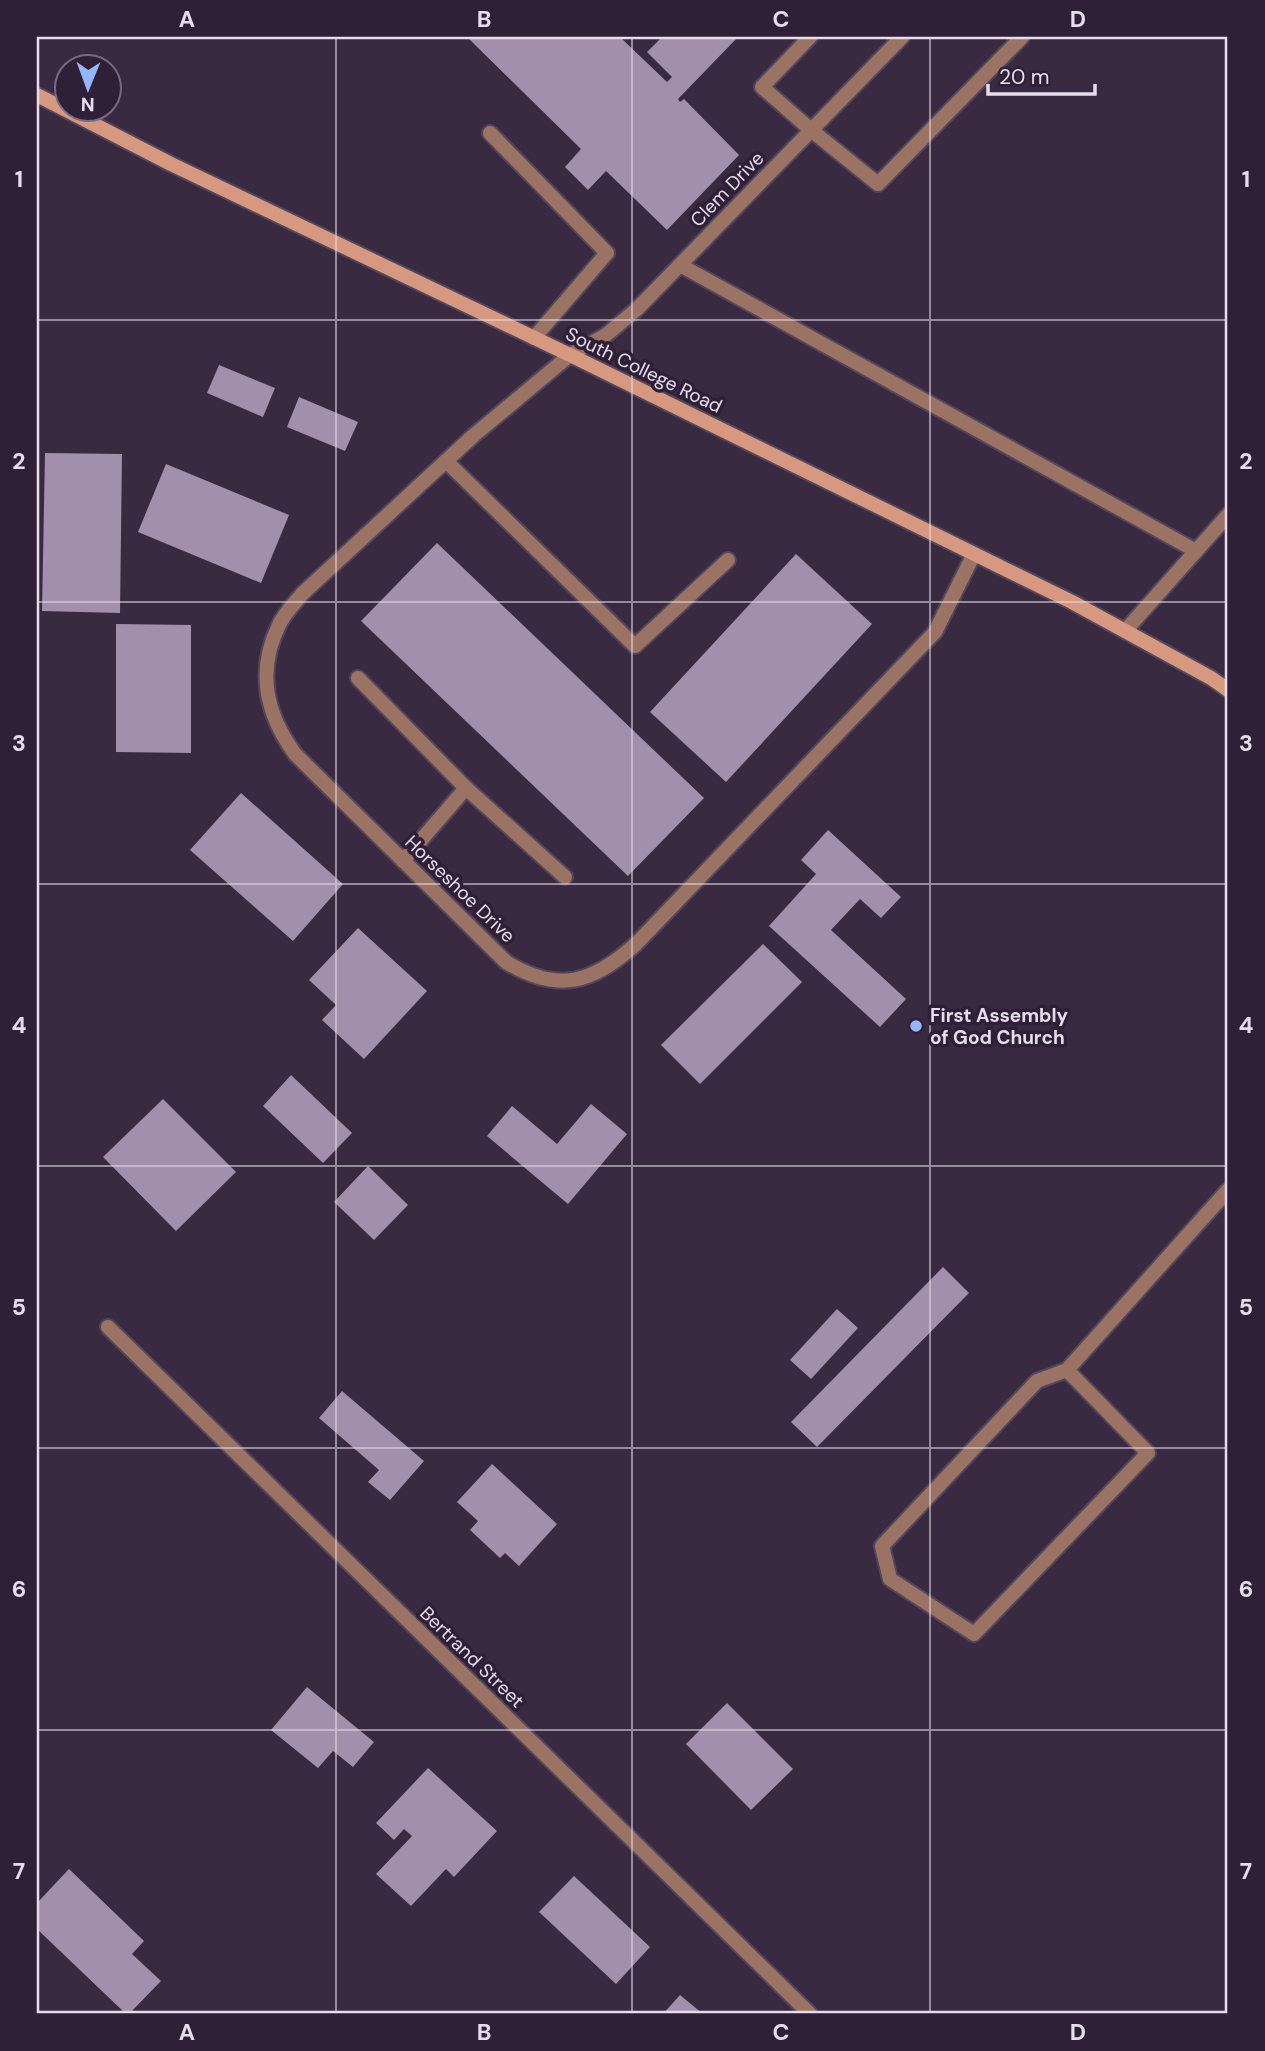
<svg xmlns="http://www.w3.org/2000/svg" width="1265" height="2051" viewBox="0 0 1265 2051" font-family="'DM Sans',sans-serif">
<rect width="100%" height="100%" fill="#392a41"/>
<g fill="#a18fab">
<polygon points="467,37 620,37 667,82 672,77 647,52 662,37 738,37 678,99 680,102 684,99 739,155 667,230 606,171 588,190 565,167 581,149"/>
<polygon points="219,365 275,388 263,417 207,393"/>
<polygon points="299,397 358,422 345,451 287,427"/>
<polygon points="45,453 122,454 120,613 42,611"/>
<polygon points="166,464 289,515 261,583 138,532"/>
<polygon points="437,543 704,798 628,876 361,621"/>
<polygon points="796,554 872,624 726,782 650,712"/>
<polygon points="116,624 191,625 191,753 116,752"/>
<polygon points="241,793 343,884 293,941 190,850"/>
<polygon points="828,830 901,897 881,918 860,899 831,930 906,999 880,1027 769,926 816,874 801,860"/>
<polygon points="358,928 427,991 364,1059 322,1020 336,1005 309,980"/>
<polygon points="763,944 802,982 700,1084 661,1045"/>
<polygon points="291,1075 352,1133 323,1163 263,1106"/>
<polygon points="163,1099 236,1172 176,1231 103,1157"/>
<polygon points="591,1104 627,1134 568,1204 487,1136 512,1106 557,1144"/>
<polygon points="368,1166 408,1205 374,1240 334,1202"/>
<polygon points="943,1267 969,1293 817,1447 791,1422"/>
<polygon points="837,1309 858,1328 811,1379 790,1360"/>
<polygon points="342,1391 424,1461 390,1500 368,1482 379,1470 319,1418"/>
<polygon points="492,1464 557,1524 519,1566 505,1553 500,1558 470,1530 478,1521 457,1502"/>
<polygon points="307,1687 374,1742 353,1767 333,1751 318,1768 271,1730"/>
<polygon points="727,1703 793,1769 751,1810 686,1744"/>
<polygon points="428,1768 497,1831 454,1877 446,1869 411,1906 376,1874 412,1836 404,1829 394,1840 376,1823"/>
<polygon points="69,1869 144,1941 132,1954 161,1981 129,2014 126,2014 37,1929 37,1903"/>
<polygon points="574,1876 650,1947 616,1984 539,1912"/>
<polygon points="680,1995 703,2014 663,2014"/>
</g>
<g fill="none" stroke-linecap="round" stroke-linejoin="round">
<defs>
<g id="service">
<polyline points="810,37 762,87 811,130 878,184 1022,37"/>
<polyline points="490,133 607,253 534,338"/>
<polyline points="680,265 1196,551"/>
<polyline points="446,461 635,646 728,560"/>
<polyline points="1125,631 1228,515"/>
<polyline points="358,678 466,788 403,861"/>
<polyline points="466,788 565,877"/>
<polyline points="1067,1370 1148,1453 974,1634 890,1579 882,1546 1037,1381 1067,1370 1228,1190"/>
</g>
<g id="minor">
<path d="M902,37L637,309L606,335L570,355L473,436L302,594C294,604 284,614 279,625C256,672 266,714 295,754L506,962C558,994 593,983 636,944L935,632L974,554"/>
<polyline points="108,1327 810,2014"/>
</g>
<polyline id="secondary" points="37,95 171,164 570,355 1072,602 1211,678 1228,690"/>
</defs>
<use href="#service" stroke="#55465c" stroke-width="18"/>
<use href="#minor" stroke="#55465c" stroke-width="18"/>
<use href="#secondary" stroke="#55465c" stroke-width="18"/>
<use href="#service" stroke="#9b7365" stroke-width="14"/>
<use href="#minor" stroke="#9b7365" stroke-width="14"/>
<use href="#secondary" stroke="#d79881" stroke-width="14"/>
</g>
<path fill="none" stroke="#e6dceb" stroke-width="2" stroke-opacity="0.55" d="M336,37V2014M632,37V2014M930,37V2014M37,320H1228M37,602H1228M37,884H1228M37,1166H1228M37,1448H1228M37,1730H1228"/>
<circle fill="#95b6fd" stroke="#2f2037" stroke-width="2.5" cx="916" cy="1026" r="7"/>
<g text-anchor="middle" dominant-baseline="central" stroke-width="7" stroke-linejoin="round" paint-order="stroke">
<g font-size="19" fill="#e6dceb" stroke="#2f2037">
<text transform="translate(727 189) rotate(-46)">Clem Drive</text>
<text transform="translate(644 370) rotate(26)">South College Road</text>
<text transform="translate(460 889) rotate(44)">Horseshoe Drive</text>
<text transform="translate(472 1657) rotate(44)">Bertrand Street</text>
</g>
<g font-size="19" font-weight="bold" fill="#e6dceb" stroke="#2f2037" text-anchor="start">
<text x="930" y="1015">First Assembly<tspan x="930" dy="22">of God Church</tspan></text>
</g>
</g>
<rect width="1265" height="2051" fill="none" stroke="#2f2037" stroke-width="77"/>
<g transform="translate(88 88) rotate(181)"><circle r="33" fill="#2f2037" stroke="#786b7f" stroke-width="2"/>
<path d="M0-5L12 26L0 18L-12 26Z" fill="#95b6fd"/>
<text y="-10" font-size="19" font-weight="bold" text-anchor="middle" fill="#e6dceb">N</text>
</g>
<path d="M988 84v10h107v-10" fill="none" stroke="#e6dceb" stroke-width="3.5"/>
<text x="999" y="84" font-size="21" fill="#e6dceb" stroke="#2f2037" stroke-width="5" paint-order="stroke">20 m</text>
<rect x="38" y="38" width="1188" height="1974" fill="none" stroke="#e6dceb" stroke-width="2.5"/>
<g font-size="23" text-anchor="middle" font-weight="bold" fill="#e6dceb">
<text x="187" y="27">A</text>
<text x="484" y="27">B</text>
<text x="781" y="27">C</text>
<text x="1078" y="27">D</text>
<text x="19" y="187">1</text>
<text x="1246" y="187">1</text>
<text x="19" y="469">2</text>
<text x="1246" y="469">2</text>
<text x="19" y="751">3</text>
<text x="1246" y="751">3</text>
<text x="19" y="1033">4</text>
<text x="1246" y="1033">4</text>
<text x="19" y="1315">5</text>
<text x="1246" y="1315">5</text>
<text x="19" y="1597">6</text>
<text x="1246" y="1597">6</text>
<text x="19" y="1879">7</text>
<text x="1246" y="1879">7</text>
<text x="187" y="2040">A</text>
<text x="484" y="2040">B</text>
<text x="781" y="2040">C</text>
<text x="1078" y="2040">D</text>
</g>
</svg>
